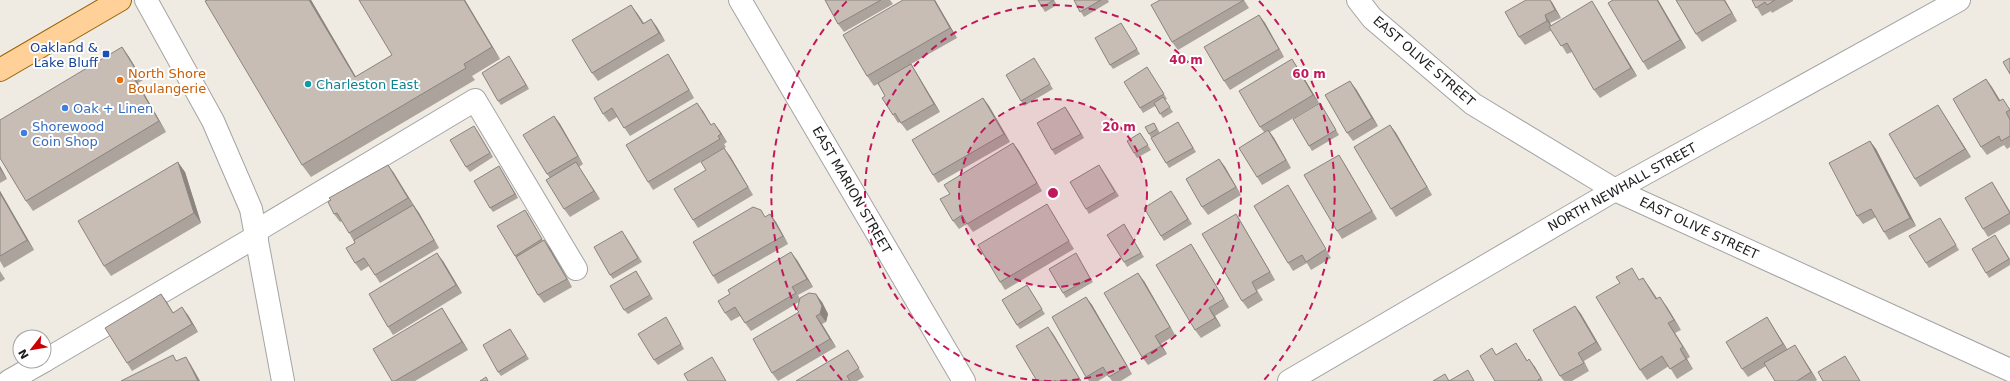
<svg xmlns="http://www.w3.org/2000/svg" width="2010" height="381" viewBox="0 0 2010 381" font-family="'DejaVu Sans',sans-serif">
<rect width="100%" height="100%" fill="#efebe2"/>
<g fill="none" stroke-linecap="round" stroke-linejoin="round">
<defs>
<g id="minor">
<polyline points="146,0 213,121 251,209 283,381"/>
<polyline points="740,0 964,381"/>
<polyline points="1358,0 1372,18 1473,104 1615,190 2010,370"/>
<polyline points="256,231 475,100 576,269"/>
<polyline points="44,361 257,236"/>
<polyline points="9,381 44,361"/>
<polyline points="1289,381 1615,190 1959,0"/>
</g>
<polyline id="major" points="0,70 120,0"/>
</defs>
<use href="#minor" stroke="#a4a4a4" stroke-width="24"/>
<use href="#major" stroke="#976100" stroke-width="24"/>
<use href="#minor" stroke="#fff" stroke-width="22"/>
<use href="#major" stroke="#ffd098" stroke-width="22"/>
</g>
<g fill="#aba39c">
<polygon points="311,0 356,77 392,55 465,0 500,59 472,76 475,80 311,177 302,165"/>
<polygon points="825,0 890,0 893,4 844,32 838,24"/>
<polygon points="935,0 957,38 911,64 916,72 940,112 907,131 900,122 898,123 893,115 885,96 878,84 874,86 867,76"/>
<polygon points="1054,0 1057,5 1045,12 1042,7"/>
<polygon points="1074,0 1108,0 1109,2 1084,17"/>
<polygon points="1244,0 1249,8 1178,50 1172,42"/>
<polygon points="1526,0 1550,0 1561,18 1550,23 1551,26 1597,9 1637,76 1600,98 1594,90 1572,52 1567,54 1552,30 1525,45 1519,37"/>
<polygon points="1613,0 1658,0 1686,48 1648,70 1643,62"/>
<polygon points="1676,0 1725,0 1737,21 1702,42 1696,34"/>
<polygon points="1752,0 1793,0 1793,1 1772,13 1771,11 1762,16"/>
<polygon points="637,13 644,23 651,19 665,41 598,81 592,73"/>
<polygon points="1259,15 1265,23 1284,57 1230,90 1224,81"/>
<polygon points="1121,23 1140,54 1113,69 1110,65"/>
<polygon points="122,47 129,57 143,80 138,83 166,132 33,211 26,201"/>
<polygon points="668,54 673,62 694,98 630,136 617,117 609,122 603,114"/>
<polygon points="1034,58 1053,89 1024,106 1021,101"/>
<polygon points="512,61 529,89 501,105 498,101"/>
<polygon points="1298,68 1319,103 1270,132 1274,138 1291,168 1262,185 1257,177 1265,133 1260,127"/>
<polygon points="1150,72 1167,99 1165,100 1173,112 1163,118 1155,106 1143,113 1140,108"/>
<polygon points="1986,79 2000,100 2010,109 2010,147 2007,149 2004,145 1987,155 1981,147"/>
<polygon points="1356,89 1378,126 1353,141 1347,133"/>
<polygon points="983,98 989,106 1010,142 938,183 933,175"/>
<polygon points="1320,103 1339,135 1312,151 1309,146"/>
<polygon points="1065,107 1084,138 1055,155 1052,150"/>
<polygon points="703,111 711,125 720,131 727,142 724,144 726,147 653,190 648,182"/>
<polygon points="1943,113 1971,157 1920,187 1915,179"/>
<polygon points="554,116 560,124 583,164 579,167 600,199 570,217 564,209 550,178 547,174"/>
<polygon points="1178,122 1196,152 1169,168 1149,134 1154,123 1160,133"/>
<polygon points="1390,125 1396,133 1432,195 1396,217 1391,209"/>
<polygon points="477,130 493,157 470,172 466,167"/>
<polygon points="1140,133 1151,150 1137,158 1134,153"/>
<polygon points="1870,141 1876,149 1916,226 1889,240 1884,232 1876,217 1863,224 1857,216"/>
<polygon points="1013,143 1019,151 1042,191 973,232 967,224 959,229 953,221 950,194"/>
<polygon points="730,156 753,195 698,228 693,220 706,170"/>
<polygon points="1219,159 1225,167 1241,195 1208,215 1202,207"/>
<polygon points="1344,163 1377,219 1342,239 1337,231"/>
<polygon points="388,165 419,213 439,248 380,283 369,266 361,271 355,263 355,243 342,221 340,222 334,214"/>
<polygon points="0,166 7,179 0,183"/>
<polygon points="1102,169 1119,196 1089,214 1086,209"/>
<polygon points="502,171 518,198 493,212 490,208"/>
<polygon points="185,172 201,223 111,276 104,266"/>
<polygon points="1992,182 2010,211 2010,224 1988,237 1983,229"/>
<polygon points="0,191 34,250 4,268 0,261"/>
<polygon points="1293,193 1331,258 1311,270 1307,263 1293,271 1288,263"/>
<polygon points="1174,195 1192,224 1164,241 1161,236"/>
<polygon points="525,210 543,241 550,248 572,287 544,303 538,295 515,256"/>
<polygon points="1052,212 1074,249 1005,290 1000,282"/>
<polygon points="770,214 776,222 788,244 718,284 713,276 766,217"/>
<polygon points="1236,214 1241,222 1275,280 1257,290 1263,300 1248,309 1242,301"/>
<polygon points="1943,223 1959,250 1929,268 1926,263"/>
<polygon points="1124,224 1144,257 1127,267 1124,262"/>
<polygon points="625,235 642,262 613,279 610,275"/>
<polygon points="1998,240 2010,259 2010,265 1989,278 1986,273"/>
<polygon points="1191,244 1196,252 1229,307 1215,316 1221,326 1201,338 1195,330"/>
<polygon points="1079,258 1093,282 1066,298 1063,293"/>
<polygon points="797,260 813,287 798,295 800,299 822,302 828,314 826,322 822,324 836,347 778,381 772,373 799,312 799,302 751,331 740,316 731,321 725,313"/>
<polygon points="443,261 462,293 393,335 388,327"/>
<polygon points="0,271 5,279 0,282"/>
<polygon points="636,271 653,299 628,314 624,310"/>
<polygon points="1643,278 1657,298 1667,307 1681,330 1675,333 1690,357 1687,359 1693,369 1677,379 1669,366 1647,380 1640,370 1640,280"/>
<polygon points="1144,281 1175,335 1161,344 1167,354 1148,365 1142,357"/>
<polygon points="1027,285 1045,314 1020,329 1017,325"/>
<polygon points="161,294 173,313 188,315 198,332 132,371 127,363"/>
<polygon points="1086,297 1092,305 1132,374 1121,381 1112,381 1108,375 1098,381 1089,381 1086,377"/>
<polygon points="1575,306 1581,314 1602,350 1584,361 1589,371 1572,381 1564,381 1560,376"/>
<polygon points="442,308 447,316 468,350 415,381 392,381"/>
<polygon points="1767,317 1787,349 1800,353 1817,380 1816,381 1775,381 1766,366 1748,377 1742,369"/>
<polygon points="669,322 684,349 658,365 654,360"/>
<polygon points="510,329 529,359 501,376 498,372"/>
<polygon points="1516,343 1527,360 1535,367 1543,381 1495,381 1497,354"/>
<polygon points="848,350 864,377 857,381 796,381"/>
</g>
<g fill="#8b847f">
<polygon points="309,0 311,0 363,89 355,77"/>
<polygon points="464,0 465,0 500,59 492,47"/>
<polygon points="934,0 935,0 957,38 950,28"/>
<polygon points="1550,0 1552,2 1561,18 1555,10"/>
<polygon points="1657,0 1658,0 1686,48 1680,40"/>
<polygon points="1724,0 1725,0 1737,21 1732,13"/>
<polygon points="1592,1 1597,9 1637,76 1631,68"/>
<polygon points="631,5 637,13 649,32 643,24"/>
<polygon points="1259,15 1265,23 1284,57 1279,49"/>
<polygon points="1545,15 1550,23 1553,29 1547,21"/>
<polygon points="651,19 657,27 665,41 659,33"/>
<polygon points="122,47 129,57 143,80 136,70"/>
<polygon points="668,54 673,62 694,98 689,90"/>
<polygon points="509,56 512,61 529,89 526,85"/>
<polygon points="1292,59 1298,68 1319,103 1313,95"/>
<polygon points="911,64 916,72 940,112 934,104"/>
<polygon points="131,73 138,83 166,132 159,121"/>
<polygon points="1986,79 1992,87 2005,109 1999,101"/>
<polygon points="1350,81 1356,89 1378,126 1372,118"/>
<polygon points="983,98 989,106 1010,142 1004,134"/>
<polygon points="697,103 703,111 716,133 711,125"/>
<polygon points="1938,105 1943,113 1971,157 1965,149"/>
<polygon points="1065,107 1068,111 1084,138 1081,134"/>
<polygon points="554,116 560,124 583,164 578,156"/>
<polygon points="714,123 720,131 727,142 721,134"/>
<polygon points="1390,125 1396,133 1432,195 1427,187"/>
<polygon points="1268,130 1274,138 1291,168 1286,160"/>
<polygon points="1870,141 1876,149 1916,226 1910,218"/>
<polygon points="1013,143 1019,151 1042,191 1037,183"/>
<polygon points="724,148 730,156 753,195 748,187"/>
<polygon points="1339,155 1344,163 1377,219 1372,211"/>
<polygon points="1219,159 1225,167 1241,195 1236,187"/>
<polygon points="178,162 185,172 201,223 194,213"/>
<polygon points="576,162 581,170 600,199 594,191"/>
<polygon points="388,165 394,173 414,206 408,198"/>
<polygon points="0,166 7,179 0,169"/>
<polygon points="499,166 502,171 518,198 515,194"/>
<polygon points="0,191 34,250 27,240 0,193"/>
<polygon points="413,205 419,213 439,248 434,240"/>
<polygon points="525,210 528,214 545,244 542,239"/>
<polygon points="770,214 776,222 788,244 783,236"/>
<polygon points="1236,214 1241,222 1275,280 1270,272"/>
<polygon points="544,240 550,248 572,287 567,279"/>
<polygon points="1191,244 1196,252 1229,307 1224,299"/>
<polygon points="791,252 797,260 813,287 807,279"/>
<polygon points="437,253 443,261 462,293 456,285"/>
<polygon points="1138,273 1144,281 1175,335 1170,327"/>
<polygon points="1643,278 1650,288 1663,309 1656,299"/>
<polygon points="161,294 167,302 178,321 173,313"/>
<polygon points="816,294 822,302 828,314 826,322 820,314"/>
<polygon points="1086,297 1092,305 1132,374 1127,366"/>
<polygon points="1660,297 1667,307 1681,330 1674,320"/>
<polygon points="1575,306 1581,314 1602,350 1596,342"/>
<polygon points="182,307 188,315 198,332 192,324"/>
<polygon points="442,308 447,316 468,350 462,342"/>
<polygon points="1209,308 1215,316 1221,326 1215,318"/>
<polygon points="816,316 822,324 836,347 830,339"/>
<polygon points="1767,317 1772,325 1789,352 1783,344"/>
<polygon points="1668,323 1675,333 1690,357 1683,347"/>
<polygon points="1048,327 1054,335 1081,381"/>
<polygon points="1155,336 1161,344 1167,354 1161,346"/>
<polygon points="1795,345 1800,353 1817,380 1811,372"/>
<polygon points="1680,349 1687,359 1693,369 1686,359"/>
<polygon points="186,357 191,365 200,381 198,381"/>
<polygon points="1529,359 1535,367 1543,381 1541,378"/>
</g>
<g fill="#c7bdb5" stroke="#8b847f">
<polygon points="208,0 309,0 355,77 392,55 359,0 464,0 492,47 464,64 466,68 302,165 205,1"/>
<polygon points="825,0 881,0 838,24"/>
<polygon points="903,0 934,0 950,28 867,76 843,35"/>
<polygon points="1038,0 1054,0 1042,7"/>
<polygon points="1074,0 1101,0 1080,12"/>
<polygon points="1160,0 1244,0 1172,42 1151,5"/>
<polygon points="1526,0 1550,0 1555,10 1545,15 1547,21 1519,37 1505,12"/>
<polygon points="1613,0 1657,0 1680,40 1643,62 1608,3"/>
<polygon points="1676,0 1724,0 1732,13 1696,34"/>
<polygon points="1752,0 1775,0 1767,5 1765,2 1756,8"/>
<polygon points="1592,1 1631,68 1594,90 1567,43 1561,46 1549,27"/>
<polygon points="631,5 643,24 651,19 659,33 592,73 572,40"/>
<polygon points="1259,15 1279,49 1224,81 1204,47"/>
<polygon points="1121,23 1137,49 1110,65 1095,38"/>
<polygon points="122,47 136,70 131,73 159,121 26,201 0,158 0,120"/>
<polygon points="668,54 689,90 624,128 612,108 603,114 594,98"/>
<polygon points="509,56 526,85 498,101 482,73"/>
<polygon points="1034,58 1050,84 1021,101 1006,75"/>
<polygon points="2010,58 2010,74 2003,62"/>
<polygon points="1292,59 1313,95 1260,127 1239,91"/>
<polygon points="911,64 934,104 901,123 895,113 893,115 882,98 885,96 878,83"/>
<polygon points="1147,67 1164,94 1140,108 1124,82"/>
<polygon points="1986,79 1999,101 2003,99 2010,110 2006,112 2010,120 2010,136 2001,141 1999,136 1981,147 1953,99"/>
<polygon points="1350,81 1372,118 1347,133 1325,95"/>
<polygon points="1163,97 1170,107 1160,114 1154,103"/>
<polygon points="983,98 1004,134 933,175 912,140"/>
<polygon points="697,103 711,125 714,123 721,134 718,136 720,139 648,182 626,145"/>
<polygon points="1320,103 1336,130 1309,146 1293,119"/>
<polygon points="1938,105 1965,149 1915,179 1889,134"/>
<polygon points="1065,107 1081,134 1052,150 1037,123"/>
<polygon points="554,116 578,156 547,174 523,135"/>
<polygon points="1178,122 1193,148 1166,163 1151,138"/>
<polygon points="1154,123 1157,129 1149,134 1145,127"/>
<polygon points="1390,125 1427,187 1391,209 1354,147"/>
<polygon points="474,126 490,153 466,167 450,140"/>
<polygon points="1268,130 1286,160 1257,177 1239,148"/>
<polygon points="1140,133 1148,145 1134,153 1127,141"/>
<polygon points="1870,141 1910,218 1884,232 1871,209 1857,216 1829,163"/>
<polygon points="1013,143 1037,183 967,224 962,215 953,221 940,199 950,194 944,185"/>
<polygon points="724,148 748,187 693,220 674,189 706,170 701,162"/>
<polygon points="1339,155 1372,211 1337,231 1304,175"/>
<polygon points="1219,159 1236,187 1202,207 1186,179"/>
<polygon points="178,162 194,213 104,266 78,221"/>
<polygon points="576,162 594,191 564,209 546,180"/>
<polygon points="388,165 408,198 349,233 337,213 334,214 328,202 331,200 329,198"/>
<polygon points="1099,165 1115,192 1086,209 1070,182"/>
<polygon points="499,166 515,194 490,208 474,181"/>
<polygon points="1992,182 2010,213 1983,229 1965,198"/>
<polygon points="1288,185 1326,249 1306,262 1302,255 1288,263 1254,206"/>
<polygon points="1171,191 1188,219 1161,236 1144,208"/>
<polygon points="0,193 27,240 0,256"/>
<polygon points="1047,204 1069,241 1000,282 978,245"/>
<polygon points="413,205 434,240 375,275 364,258 355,263 346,248 355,243 354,240"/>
<polygon points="753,207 761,210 765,217 770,214 783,236 713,276 693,242"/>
<polygon points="525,210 542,239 515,256 497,226"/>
<polygon points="1236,214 1270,272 1252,282 1257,292 1242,301 1202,234"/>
<polygon points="1940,218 1956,245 1926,263 1909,236"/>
<polygon points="1124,224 1141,253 1124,262 1107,235"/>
<polygon points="622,231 638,258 610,275 594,247"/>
<polygon points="1995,235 2009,259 1986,273 1972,249"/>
<polygon points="544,240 567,279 538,295 516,257"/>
<polygon points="1191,244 1224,299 1209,308 1215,318 1195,330 1156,265"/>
<polygon points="791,252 807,279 792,287 796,293 745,323 735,307 725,313 718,301 730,294 728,290"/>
<polygon points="437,253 456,285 388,327 369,294"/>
<polygon points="1076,253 1090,278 1063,293 1049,269"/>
<polygon points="1632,268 1639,280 1643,278 1656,299 1660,297 1674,320 1668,323 1683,347 1680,349 1686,359 1670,369 1662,356 1640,370 1596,297 1620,283 1616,277"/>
<polygon points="636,271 650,295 624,310 610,286"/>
<polygon points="1138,273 1170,327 1155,336 1161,346 1142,357 1104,293"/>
<polygon points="1027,285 1042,309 1017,325 1002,300"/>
<polygon points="809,293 816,294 822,306 820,314 816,316 830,339 772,373 753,339 799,312 797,310 800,298"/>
<polygon points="161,294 173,313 182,307 192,324 127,363 105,328"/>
<polygon points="1086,297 1127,366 1109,377 1103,367 1086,377 1052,317"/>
<polygon points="1575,306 1596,342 1578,353 1584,363 1560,376 1533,330"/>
<polygon points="442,308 462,342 395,381 392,381 373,349"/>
<polygon points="666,317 681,344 654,360 638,334"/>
<polygon points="1767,317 1783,344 1742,369 1726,342"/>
<polygon points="1048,327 1081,381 1037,381 1016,346"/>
<polygon points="510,329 526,355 498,372 483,345"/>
<polygon points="1516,343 1527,361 1529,359 1541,378 1538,380 1539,381 1495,381 1480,356 1492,348 1496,355"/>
<polygon points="1795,345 1811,372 1797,381 1775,381 1764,363"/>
<polygon points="848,350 859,368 847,376 850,381 796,381"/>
<polygon points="173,355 176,361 186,357 198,381 121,381"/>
<polygon points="1845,356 1860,381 1823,381 1818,372"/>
<polygon points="712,357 726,381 688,381 684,374"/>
<polygon points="1468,370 1474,381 1449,381"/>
<polygon points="1445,374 1449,381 1433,381"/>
<polygon points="486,377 488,381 480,381"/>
</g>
<circle cx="1053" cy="193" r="94" fill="#c2185b" fill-opacity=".12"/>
<g fill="none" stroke="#c2185b" stroke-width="2" stroke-dasharray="7 5">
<circle cx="1053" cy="193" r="94"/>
<path d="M1051 381A188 188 0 1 1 1055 381"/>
<path d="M842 380A282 282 0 0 1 847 1M1259 1A282 282 0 0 1 1264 380"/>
</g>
<rect fill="#1a4fb4" stroke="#fff" stroke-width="1.5" x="102" y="50" width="8" height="8" rx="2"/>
<circle fill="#e8710a" stroke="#fff" stroke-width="1.5" cx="120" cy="80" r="4"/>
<circle fill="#0f9aa8" stroke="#fff" stroke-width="1.5" cx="308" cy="84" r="4"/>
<g fill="#3f7fe0" stroke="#fff" stroke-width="1.5">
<circle cx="65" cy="108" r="4"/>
<circle cx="24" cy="133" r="4"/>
</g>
<g text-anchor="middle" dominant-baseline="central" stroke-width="4" stroke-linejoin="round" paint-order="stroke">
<g font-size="13" fill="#164399" stroke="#fff" text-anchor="end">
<text x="98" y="47">Oakland &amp;<tspan x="98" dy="15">Lake Bluff</tspan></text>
</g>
<g font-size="13" fill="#1d1d1d" stroke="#fff">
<text transform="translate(1424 61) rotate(41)">EAST OLIVE STREET</text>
<text transform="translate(1622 187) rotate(-29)">NORTH NEWHALL STREET</text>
<text transform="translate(852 190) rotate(60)">EAST MARION STREET</text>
<text transform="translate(1699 228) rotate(25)">EAST OLIVE STREET</text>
</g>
<g font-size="13" fill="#c56008" stroke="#fff" text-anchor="start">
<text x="128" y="73">North Shore<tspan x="128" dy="15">Boulangerie</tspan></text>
</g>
<g font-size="13" fill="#0d838f" stroke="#fff" text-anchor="start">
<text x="316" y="84">Charleston East</text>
</g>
<g font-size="13" fill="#366cbe" stroke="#fff" text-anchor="start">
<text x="73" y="108">Oak + Linen</text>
<text x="32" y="126">Shorewood<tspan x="32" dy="15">Coin Shop</tspan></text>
</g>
</g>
<circle cx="1053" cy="193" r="6" fill="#c2185b" stroke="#fff" stroke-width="2"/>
<g font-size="12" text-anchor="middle" font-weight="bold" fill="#c2185b" stroke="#fff" stroke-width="4" stroke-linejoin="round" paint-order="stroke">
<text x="1186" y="64">40 m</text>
<text x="1309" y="78">60 m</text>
<text x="1119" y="131">20 m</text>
</g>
<g transform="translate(32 349) rotate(239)"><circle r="19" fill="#ffffff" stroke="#a5a5a5"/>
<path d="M0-3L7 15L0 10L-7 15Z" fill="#cb0005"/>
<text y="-6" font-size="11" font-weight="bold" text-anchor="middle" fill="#1d1d1d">N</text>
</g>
</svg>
